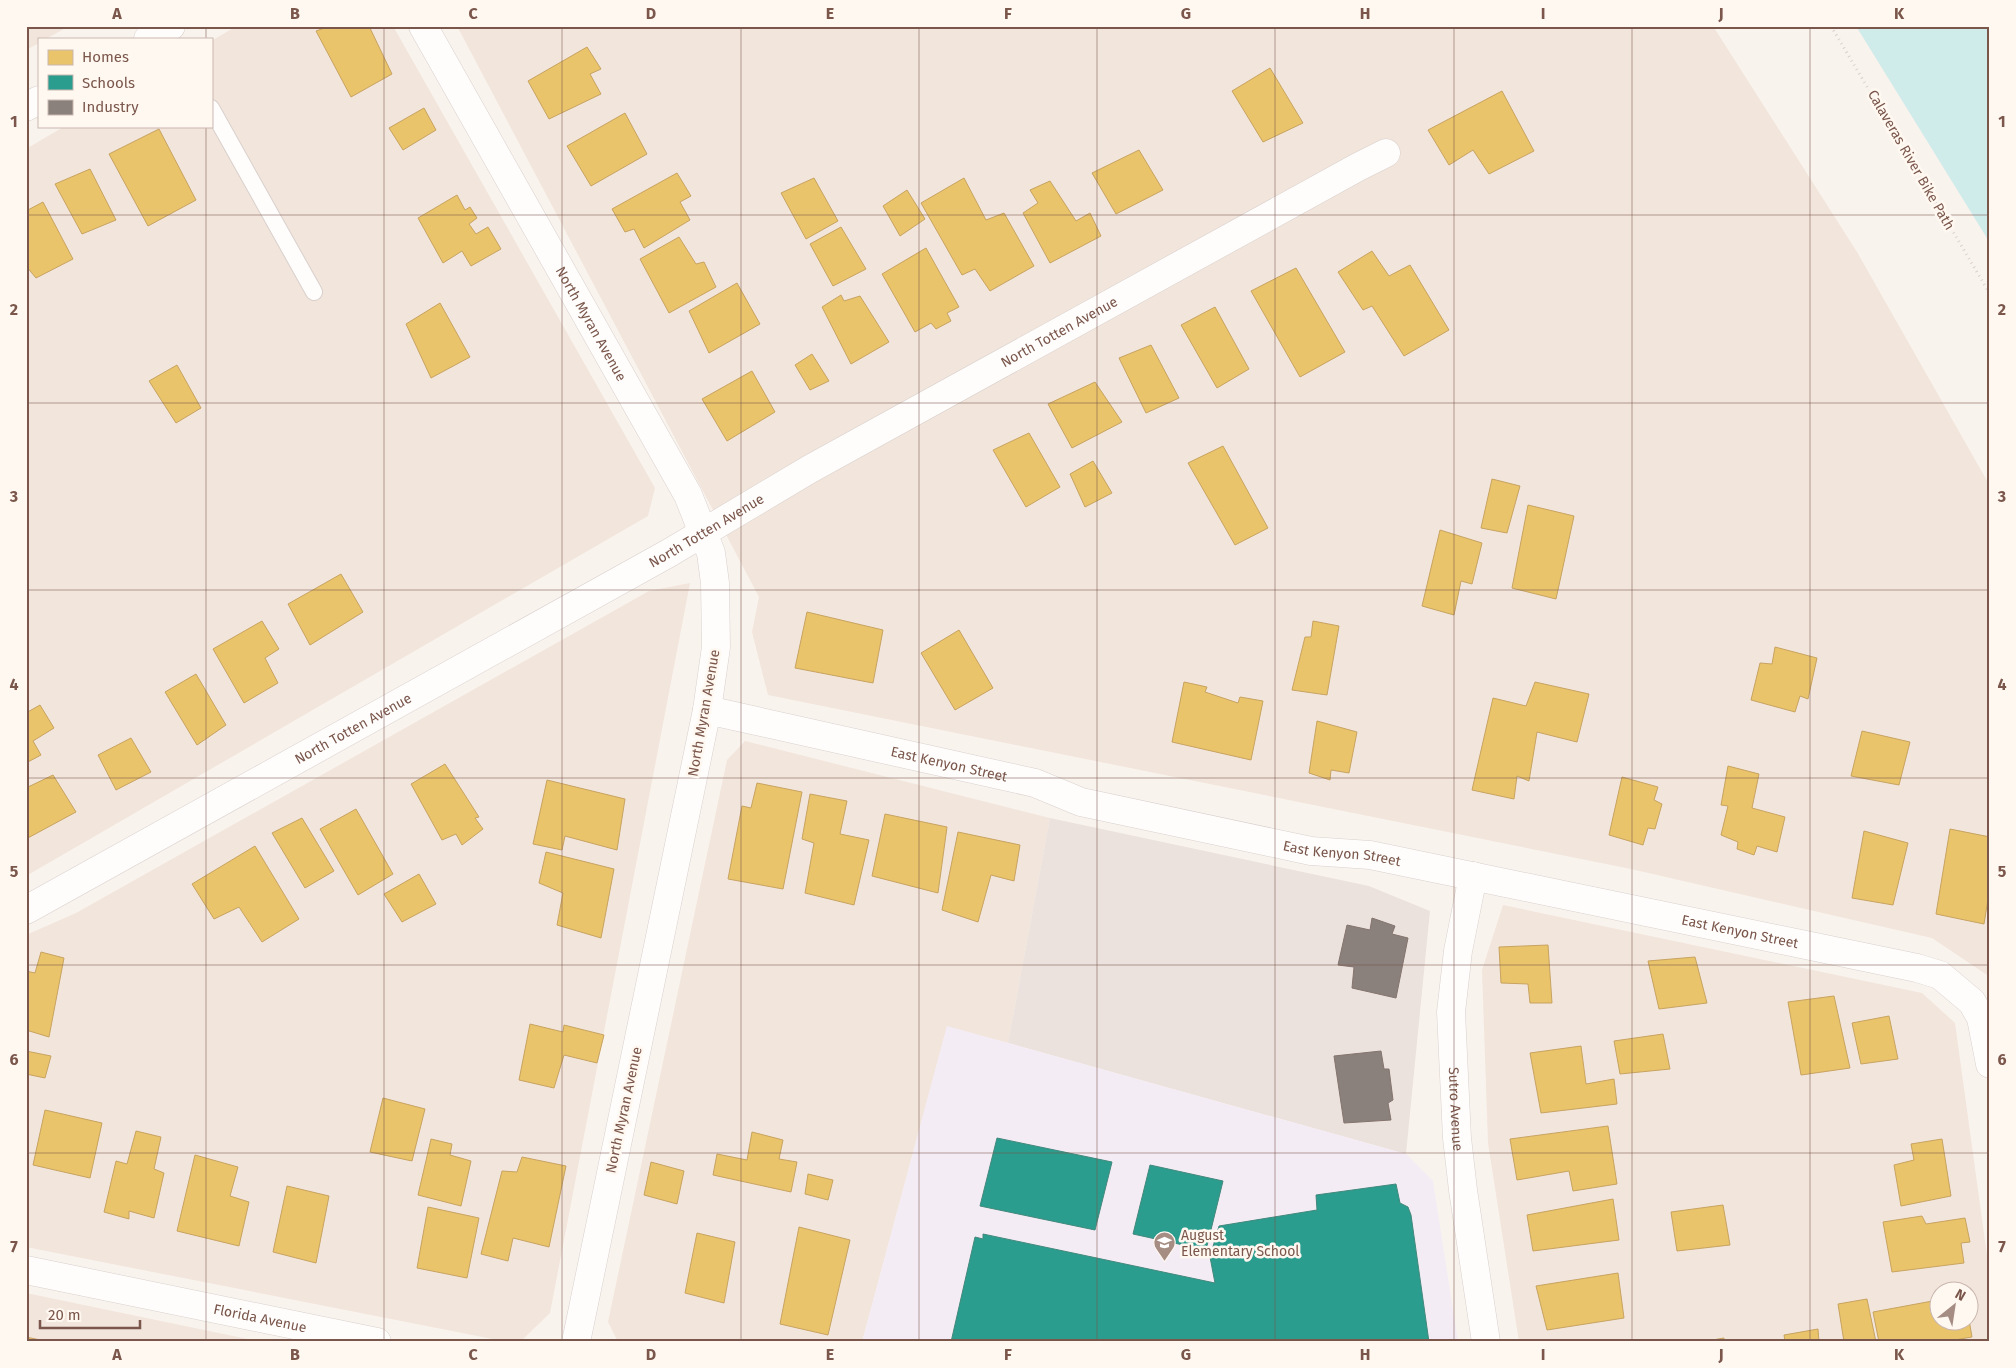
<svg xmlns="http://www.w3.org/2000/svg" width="2016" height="1368" viewBox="0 0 2016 1368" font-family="'Fira Sans',sans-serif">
<rect width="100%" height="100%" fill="#f9f3ee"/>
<g fill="#f2e5dc" fill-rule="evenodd">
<polygon points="26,26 69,26 46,39 39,39 39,43 26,50"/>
<polygon points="237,26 393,26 655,488 648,516 26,876 26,149 65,126 211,126 211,41"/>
<polygon points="457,26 1713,26 1857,252 1990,486 1990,977 1932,938 1631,869 768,695 752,632 759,597"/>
<polygon points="690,583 550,1313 520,1342 508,1342 26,1247 26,935 76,913 649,591"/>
<polygon points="745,741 1050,818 1008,1043 947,1027 862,1342 618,1342 608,1322 727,760"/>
<path d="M1503,905L1922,993L1955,1023L1990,1277V1342H1519L1488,1143L1482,970ZM1938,1290H1968V1320H1938Z"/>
<polygon points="26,1293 262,1342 26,1342"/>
</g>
<polygon fill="#ebe2dd" points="1050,818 1369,886 1430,911 1406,1154 1008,1043"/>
<polygon fill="#f4ecf5" points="947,1026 1406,1154 1433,1181 1458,1342 862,1342"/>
<polygon fill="#cfebea" points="1856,26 1990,26 1990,243"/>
<g fill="#e9c46a" stroke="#c8a361">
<polygon points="330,26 369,26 392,74 351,97 316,31"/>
<polygon points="587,47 601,69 590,74 601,94 549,119 528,81"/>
<polygon points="1270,68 1303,123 1263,142 1232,91"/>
<polygon points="1502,91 1534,151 1489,174 1473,150 1449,165 1428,130"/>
<polygon points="424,108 436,130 403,150 389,128"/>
<polygon points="625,113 647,154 591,186 567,146"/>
<polygon points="159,129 196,200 148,226 109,154"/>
<polygon points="1139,150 1163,190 1116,214 1092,173"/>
<polygon points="90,169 116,220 82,234 55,184"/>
<polygon points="677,173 691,196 680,202 690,220 644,248 634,229 625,232 612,209"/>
<polygon points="814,178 838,221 806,239 781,193"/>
<polygon points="964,178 986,220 1004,213 1034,266 990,291 975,269 962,275 921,203"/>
<polygon points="1050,181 1076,221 1090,213 1101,236 1050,263 1023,213 1038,203 1030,190"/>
<polygon points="907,190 925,219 900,236 883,206"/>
<polygon points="457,195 465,210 470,207 477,218 469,224 476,234 488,227 501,249 471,266 462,251 443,263 418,218"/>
<polygon points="43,202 73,259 36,278 26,266 26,211"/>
<polygon points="841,227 866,269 833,286 810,244"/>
<polygon points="679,237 696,264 704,262 716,287 669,313 640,259"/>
<polygon points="926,248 959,307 947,313 951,321 936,329 931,323 915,332 882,274"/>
<polygon points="1372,251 1389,276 1410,265 1449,330 1404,356 1372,306 1363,310 1338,272"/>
<polygon points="1296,268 1345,352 1300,377 1251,291"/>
<polygon points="737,283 760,324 709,353 689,311"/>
<polygon points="841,295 844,301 860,296 889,342 851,364 822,307"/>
<polygon points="440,303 470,357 431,378 406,324"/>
<polygon points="1215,307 1249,369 1217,388 1181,325"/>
<polygon points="1151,345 1179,398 1146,413 1119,358"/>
<polygon points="812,354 829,381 810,390 795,365"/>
<polygon points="177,365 201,408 176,423 149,381"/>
<polygon points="752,371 775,412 727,441 702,399"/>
<polygon points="1095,382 1122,422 1072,448 1048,404"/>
<polygon points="1029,433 1060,487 1026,507 993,450"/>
<polygon points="1223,446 1268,528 1235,545 1188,463"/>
<polygon points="1093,461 1112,493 1085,507 1070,474"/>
<polygon points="1492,479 1520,486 1507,533 1481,528"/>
<polygon points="1528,505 1574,516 1556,599 1512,588"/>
<polygon points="1440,530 1482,543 1472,584 1461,581 1454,615 1422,606"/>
<polygon points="341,574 363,612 310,645 288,604"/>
<polygon points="807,612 883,630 873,683 795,668"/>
<polygon points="262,621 279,649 265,658 278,683 244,703 213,649"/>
<polygon points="1313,621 1339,626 1327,695 1292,690 1305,637 1311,637"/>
<polygon points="959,630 993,688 955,710 921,653"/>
<polygon points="1775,647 1817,658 1808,699 1800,696 1795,712 1751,700 1760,663 1772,664"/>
<polygon points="196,674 226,725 197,745 165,692"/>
<polygon points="1184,682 1207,687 1205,692 1238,703 1240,697 1263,701 1251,760 1172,742"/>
<polygon points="1535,682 1589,694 1577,742 1537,732 1529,781 1517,776 1514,799 1472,790 1493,698 1526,706"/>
<polygon points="40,705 54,728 33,741 41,755 26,763 26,713"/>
<polygon points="1317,721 1357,732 1349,773 1331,770 1330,780 1309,773"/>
<polygon points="1862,731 1910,742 1899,785 1851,776"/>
<polygon points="131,738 151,772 116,790 98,755"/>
<polygon points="445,764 479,817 475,818 483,829 462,845 456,834 442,840 411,784"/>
<polygon points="1728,766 1759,774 1752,808 1785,817 1777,852 1757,846 1754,855 1737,849 1738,842 1721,835 1728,806 1721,805"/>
<polygon points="53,775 76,812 26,839 26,788"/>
<polygon points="1622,777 1658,787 1654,800 1662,804 1655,829 1648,828 1643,845 1609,835"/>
<polygon points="547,780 625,799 617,850 565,836 562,850 533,844"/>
<polygon points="757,783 802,792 783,889 728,879 742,806 751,808"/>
<polygon points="810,794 847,801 840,834 869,840 854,905 805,893 814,843 802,839"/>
<polygon points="356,809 393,874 358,895 320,829"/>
<polygon points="885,814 947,827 938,893 872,876"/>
<polygon points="302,818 334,871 305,888 272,833"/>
<polygon points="1950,829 1990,837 1990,887 1984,924 1936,914"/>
<polygon points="1864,831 1908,843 1893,905 1852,898"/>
<polygon points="958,832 1020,845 1014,881 991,875 978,922 942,910"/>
<polygon points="255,846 299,919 262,942 239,907 214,919 192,884"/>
<polygon points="546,852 614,869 601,938 557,925 563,893 539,883"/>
<polygon points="419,874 436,904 402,922 384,894"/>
<polygon points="1548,945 1552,1003 1530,1003 1528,984 1501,983 1499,947"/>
<polygon points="41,952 64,958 49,1037 26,1030 26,971 35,973"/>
<polygon points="1695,957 1707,1003 1659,1009 1648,961"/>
<polygon points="1834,996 1850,1068 1801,1075 1788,1002"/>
<polygon points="1889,1016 1898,1059 1861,1064 1852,1023"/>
<polygon points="530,1024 563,1032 564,1025 604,1035 597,1063 564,1055 554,1088 519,1080"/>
<polygon points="1663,1034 1670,1069 1620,1074 1614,1041"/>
<polygon points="1581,1046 1586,1084 1614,1079 1617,1104 1541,1113 1530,1053"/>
<polygon points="26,1051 51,1056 45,1078 26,1074"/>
<polygon points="383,1098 425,1109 412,1161 370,1152"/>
<polygon points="45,1110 102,1123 90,1178 33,1165"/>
<polygon points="1608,1126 1617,1184 1573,1191 1569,1171 1517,1180 1510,1139"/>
<polygon points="136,1131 161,1137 154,1169 164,1173 154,1218 129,1211 129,1219 104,1212 116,1161 127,1164"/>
<polygon points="752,1132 783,1140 779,1159 797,1162 791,1192 713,1175 717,1154 747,1160"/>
<polygon points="431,1139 452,1144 450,1155 471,1161 461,1206 418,1195"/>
<polygon points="1942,1139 1951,1196 1901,1206 1894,1165 1914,1160 1911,1144"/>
<polygon points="195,1155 238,1167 230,1196 249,1202 239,1246 177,1231"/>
<polygon points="522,1157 566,1166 549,1247 513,1238 508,1261 481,1254 502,1171 517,1172"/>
<polygon points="651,1162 684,1171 677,1204 644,1195"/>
<polygon points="808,1174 833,1180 828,1200 805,1194"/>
<polygon points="287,1186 329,1196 316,1263 273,1252"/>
<polygon points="1613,1199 1619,1240 1533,1251 1527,1215"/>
<polygon points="1723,1205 1730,1245 1677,1251 1671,1212"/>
<polygon points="428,1207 479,1218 467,1278 417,1268"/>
<polygon points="1922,1216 1926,1224 1965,1218 1970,1242 1961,1243 1964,1263 1892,1272 1883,1222"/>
<polygon points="799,1227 850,1240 828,1335 780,1324"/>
<polygon points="697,1233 735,1242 724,1303 685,1293"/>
<polygon points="1618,1273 1624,1318 1547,1330 1536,1286"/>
<polygon points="1867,1299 1876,1342 1844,1342 1838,1304"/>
<polygon points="1938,1300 1938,1320 1968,1320 1968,1314 1972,1337 1943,1342 1879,1342 1873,1312"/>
<polygon points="1818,1329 1819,1342 1785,1342 1784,1335"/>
<polygon points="26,1337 50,1342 26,1342"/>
<polygon points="1724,1338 1724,1342 1701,1342"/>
</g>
<g fill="#2a9d8f" stroke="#42887b">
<polygon points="997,1138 1112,1162 1095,1230 980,1206"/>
<polygon points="1150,1165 1223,1181 1206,1250 1133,1234"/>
<polygon points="1396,1184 1400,1203 1408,1207 1411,1215 1429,1342 951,1342 975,1237 983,1239 983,1234 1215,1283 1210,1257 1219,1226 1317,1210 1316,1195"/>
</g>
<g fill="#8a817c" stroke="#85746d">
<polygon points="1372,918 1395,926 1392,934 1408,938 1396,998 1352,988 1354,967 1338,965 1347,925 1370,930"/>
<polygon points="1381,1051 1384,1069 1389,1069 1393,1100 1388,1103 1391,1120 1344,1123 1334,1056"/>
</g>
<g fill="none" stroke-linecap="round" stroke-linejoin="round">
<defs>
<polyline id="lane" points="211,108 314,292"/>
<g id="street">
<path id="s1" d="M423,26L688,495L711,553L715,583L716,647L707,710L576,1342"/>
<path id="s2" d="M707,710L1035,783L1081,802L1311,851L1370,855L1917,968L1940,975L1972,1002L1981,1018L1990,1064"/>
<path id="s3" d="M1473,876L1458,951L1451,1012L1457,1138L1463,1190L1486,1342"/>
<path id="s4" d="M26,910L669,553L810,469L1358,167L1386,153"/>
<path id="s5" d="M26,1270L377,1342"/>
</g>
<g id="secondary">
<polyline points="148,39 171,26"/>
<polyline points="26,107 39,100"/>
</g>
</defs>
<use href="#lane" stroke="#d9d0cc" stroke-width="18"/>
<use href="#street" stroke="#d9d0cc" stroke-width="29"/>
<use href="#secondary" stroke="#d9cfca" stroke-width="29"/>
<polyline stroke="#dbd1ce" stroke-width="3" stroke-dasharray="1 4" stroke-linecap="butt" points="1831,26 1990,294"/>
<use href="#lane" stroke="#fefdfc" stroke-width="16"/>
<use href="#street" stroke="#fefdfc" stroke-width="28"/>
<use href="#secondary" stroke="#fefdfc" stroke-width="28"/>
</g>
<path fill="none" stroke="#7a564b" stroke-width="1" stroke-opacity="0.55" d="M206,26V39M384,26V1342M562,26V1342M741,26V1342M919,26V1342M1097,26V1342M1275,26V1342M1454,26V1342M1632,26V1342M1810,26V1342M206,126V1342M26,215H1990M26,403H1990M26,590H1990M26,778H1990M26,965H1990M26,1153H1990"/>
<defs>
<symbol id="school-pin" viewBox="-11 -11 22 30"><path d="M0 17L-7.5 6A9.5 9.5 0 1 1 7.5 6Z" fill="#a68d84" stroke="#fff8f1"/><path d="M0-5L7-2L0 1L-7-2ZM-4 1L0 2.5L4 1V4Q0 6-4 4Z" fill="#fff"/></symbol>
</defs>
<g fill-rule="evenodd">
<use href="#school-pin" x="1152" y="1230" width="25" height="34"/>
</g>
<g text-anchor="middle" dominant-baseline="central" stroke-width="5" stroke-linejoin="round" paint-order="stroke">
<g font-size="14" fill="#7a564b" stroke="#fff8f1">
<text transform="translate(1911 160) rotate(60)">Calaveras River Bike Path</text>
<text stroke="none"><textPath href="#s1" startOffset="342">North Myran Avenue</textPath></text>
<text stroke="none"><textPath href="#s4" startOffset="1184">North Totten Avenue</textPath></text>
<text stroke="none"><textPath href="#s4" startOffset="779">North Totten Avenue</textPath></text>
<text transform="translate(704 713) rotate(-80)">North Myran Avenue</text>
<text stroke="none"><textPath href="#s4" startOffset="374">North Totten Avenue</textPath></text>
<text stroke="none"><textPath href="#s2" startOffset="248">East Kenyon Street</textPath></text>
<text stroke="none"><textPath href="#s2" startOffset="652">East Kenyon Street</textPath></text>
<text stroke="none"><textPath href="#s2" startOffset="1058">East Kenyon Street</textPath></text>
<text stroke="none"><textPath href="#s3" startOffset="235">Sutro Avenue</textPath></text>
<text transform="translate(624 1110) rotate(-78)">North Myran Avenue</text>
<text stroke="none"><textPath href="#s5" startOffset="239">Florida Avenue</textPath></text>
</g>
<g font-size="14" fill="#7a564b" stroke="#fff8f1" text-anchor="start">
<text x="1181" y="1235">August<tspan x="1181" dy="16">Elementary School</tspan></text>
</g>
</g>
<rect width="2016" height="1368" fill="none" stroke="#fff8f1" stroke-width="55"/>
<rect x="38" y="38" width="175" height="90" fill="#fff8f1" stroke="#cab7af"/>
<rect x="48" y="50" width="25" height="15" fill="#e9c46a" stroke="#cab7af"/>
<text x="82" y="62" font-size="15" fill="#7a564b">Homes</text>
<rect x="48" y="75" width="25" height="15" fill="#2a9d8f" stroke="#cab7af"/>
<text x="82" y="88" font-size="15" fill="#7a564b">Schools</text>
<rect x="48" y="100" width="25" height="15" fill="#8a817c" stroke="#cab7af"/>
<text x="82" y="112" font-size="15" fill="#7a564b">Industry</text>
<g transform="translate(1954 1306) rotate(30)"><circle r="24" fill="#fff8f1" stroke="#cab7af"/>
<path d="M0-4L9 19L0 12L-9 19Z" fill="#a68d84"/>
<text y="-8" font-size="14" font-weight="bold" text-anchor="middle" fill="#7a564b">N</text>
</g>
<path d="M40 1320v8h100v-8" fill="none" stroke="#7a564b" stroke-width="2.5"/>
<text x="48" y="1320" font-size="15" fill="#7a564b" stroke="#fff8f1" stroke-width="4" paint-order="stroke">20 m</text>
<rect x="28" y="28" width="1960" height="1312" fill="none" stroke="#7a564b" stroke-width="2"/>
<g font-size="16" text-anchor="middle" font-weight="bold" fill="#7a564b">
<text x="117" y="19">A</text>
<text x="295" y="19">B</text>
<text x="473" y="19">C</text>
<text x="651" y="19">D</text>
<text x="830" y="19">E</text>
<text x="1008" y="19">F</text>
<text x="1186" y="19">G</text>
<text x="1365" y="19">H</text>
<text x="1543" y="19">I</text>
<text x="1721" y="19">J</text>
<text x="1899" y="19">K</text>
<text x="14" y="127">1</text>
<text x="2002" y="127">1</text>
<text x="14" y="315">2</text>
<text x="2002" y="315">2</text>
<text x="14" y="502">3</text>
<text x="2002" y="502">3</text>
<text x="14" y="690">4</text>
<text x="2002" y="690">4</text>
<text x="14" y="877">5</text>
<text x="2002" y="877">5</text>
<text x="14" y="1065">6</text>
<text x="2002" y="1065">6</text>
<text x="14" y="1252">7</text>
<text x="2002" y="1252">7</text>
<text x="117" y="1360">A</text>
<text x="295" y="1360">B</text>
<text x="473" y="1360">C</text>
<text x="651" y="1360">D</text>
<text x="830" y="1360">E</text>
<text x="1008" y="1360">F</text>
<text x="1186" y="1360">G</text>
<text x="1365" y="1360">H</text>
<text x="1543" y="1360">I</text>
<text x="1721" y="1360">J</text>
<text x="1899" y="1360">K</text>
</g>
</svg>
